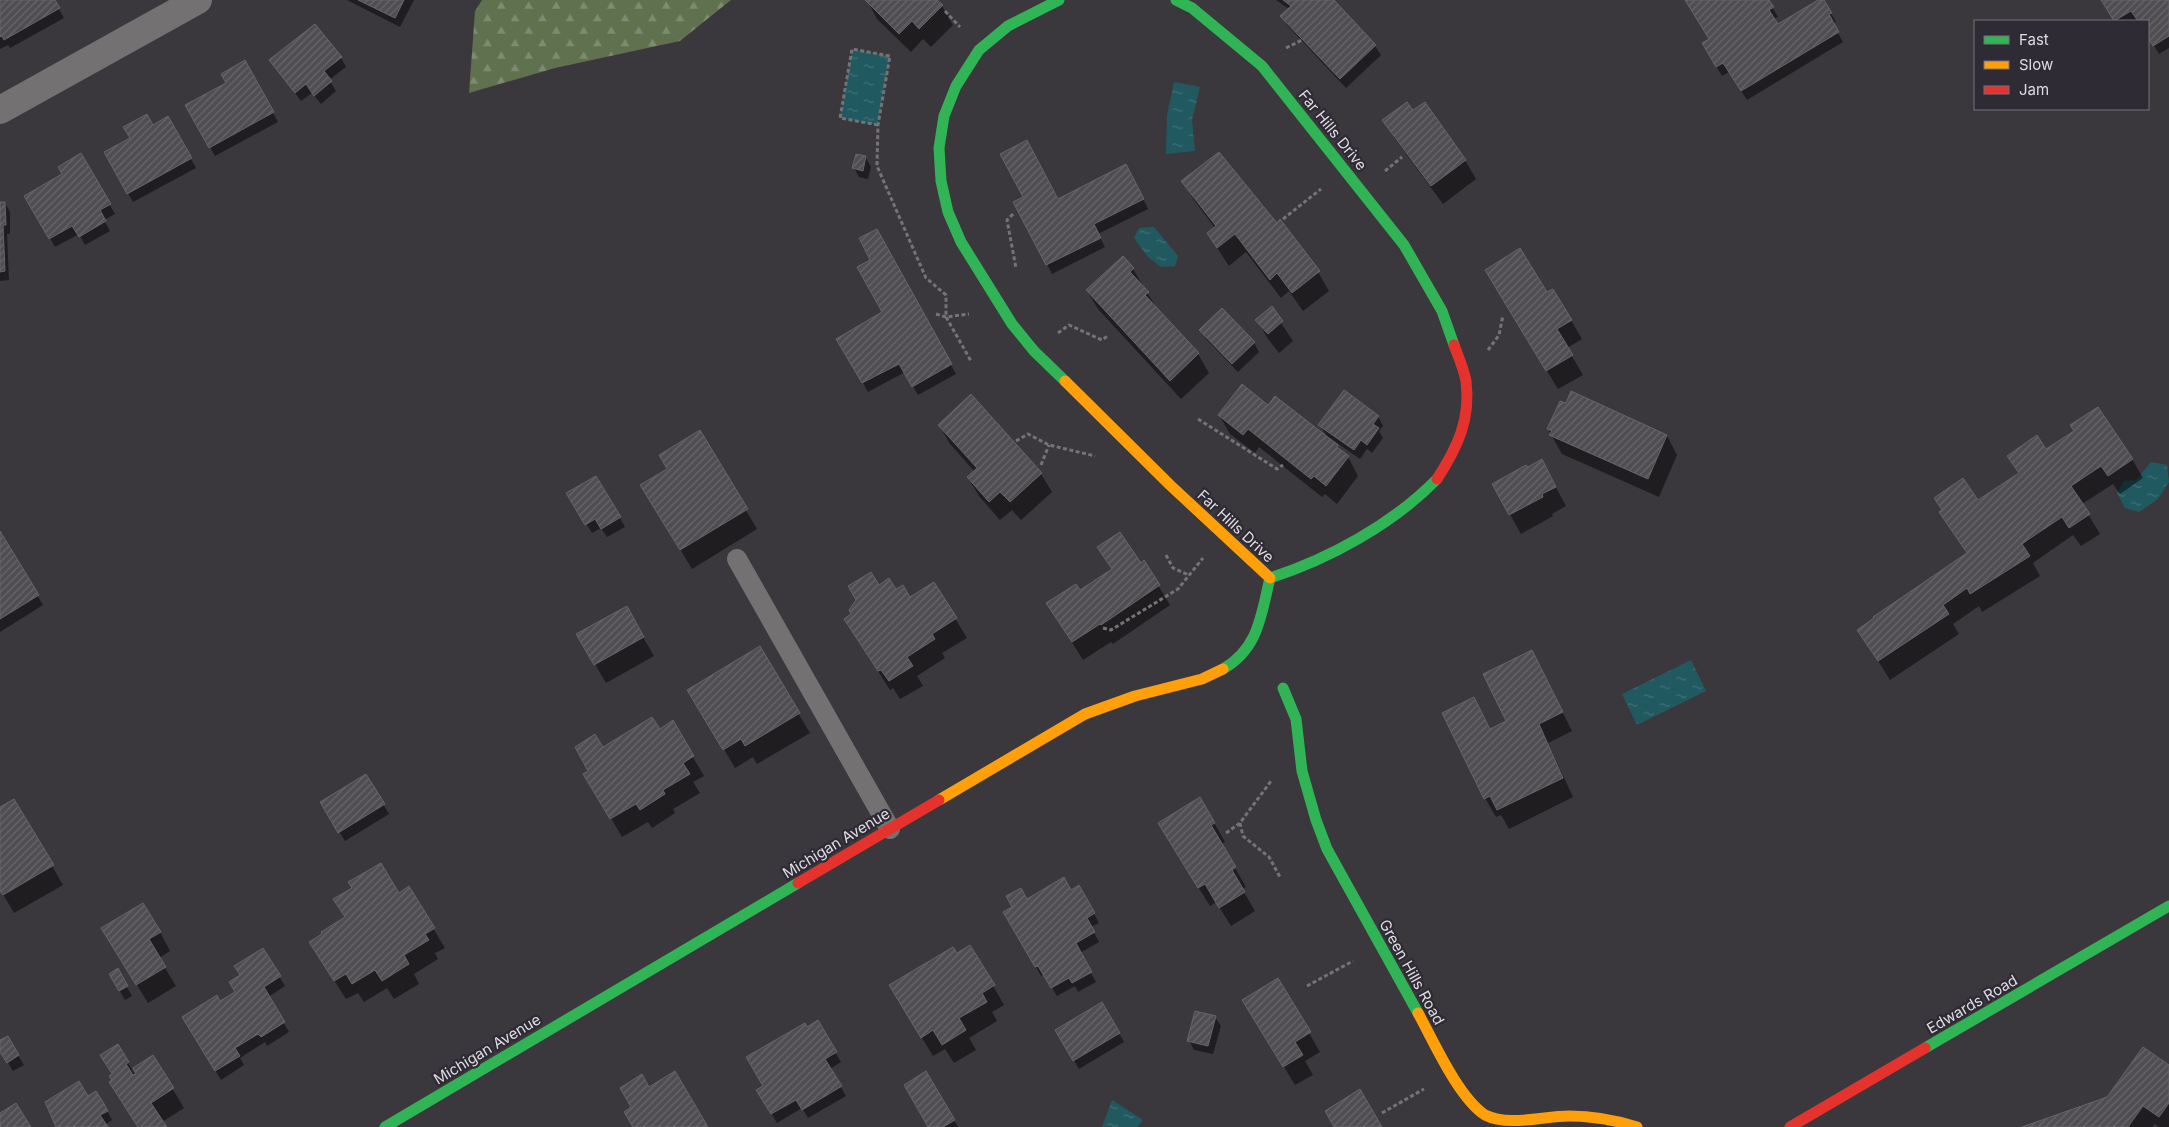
<svg xmlns="http://www.w3.org/2000/svg" width="2169" height="1127" viewBox="0 0 2169 1127" font-family="Inter,sans-serif">
<defs>
<pattern id="forest-firs" width="22" height="20" patternUnits="userSpaceOnUse" patternTransform="scale(1.25)"><rect width="22" height="20" fill="#5f714f"/><path d="M5 1l3.5 6h-7zM16 11l3.5 6h-7z" fill="#7d8b70"/></pattern>
<pattern id="water-ripples" width="26" height="14" patternUnits="userSpaceOnUse" patternTransform="scale(1.25)"><rect width="26" height="14" fill="#205a60"/><path d="M2 4q2-2 4 0t4 0M15 11q2-2 4 0t4 0" fill="none" stroke="#407176"/></pattern>
<pattern id="building-hatch" width="6" height="6" patternUnits="userSpaceOnUse" patternTransform="scale(1.25)"><rect width="6" height="6" fill="#4f4d52"/><path d="M-1 1l2-2M0 6l6-6M5 7l2-2" fill="none" stroke="#68666b"/></pattern>
</defs>
<rect width="100%" height="100%" fill="#3a373d"/>
<polygon fill="url(#forest-firs)" points="482,0 731,0 680,41 555,68 469,93 475,11"/>
<g fill="url(#water-ripples)">
<polygon points="852,49 890,56 878,125 840,118"/>
<polygon points="1174,82 1200,87 1192,120 1195,151 1166,154 1167,115"/>
<polygon points="1154,227 1178,256 1175,266 1161,267 1148,257 1134,238 1139,228"/>
<polygon points="2151,462 2167,465 2169,482 2158,499 2139,512 2125,508 2117,493 2124,481 2136,480"/>
<polygon points="1691,660 1706,691 1637,725 1622,694"/>
<polygon points="1112,1100 1143,1120 1137,1127 1102,1127"/>
</g>
<g fill="#0007">
<polygon points="0,0 54,0 64,18 10,48 8,45 0,49"/>
<polygon points="347,0 414,0 400,27"/>
<polygon points="867,0 936,0 942,6 953,25 931,47 923,39 911,52 877,19"/>
<polygon points="1276,0 1332,0 1375,46 1381,55 1346,88 1287,25 1282,16 1289,9"/>
<polygon points="1687,0 1768,0 1778,17 1773,19 1778,26 1823,0 1836,22 1833,24 1843,42 1747,100 1729,72 1722,76 1703,44 1710,40"/>
<polygon points="2103,0 2169,0 2169,48 2159,54 2148,36 2148,21 2139,21 2138,19 2134,21 2115,21"/>
<polygon points="341,58 346,67 329,80 336,91 321,104 312,93 301,101 271,61"/>
<polygon points="244,62 278,122 215,156 187,106 227,84"/>
<polygon points="1413,112 1465,160 1476,179 1443,204 1395,139 1384,120"/>
<polygon points="168,118 196,168 133,202 105,153"/>
<polygon points="81,155 115,214 104,220 110,231 85,245 79,234 55,247 26,196 64,174"/>
<polygon points="866,158 871,167 868,179 859,177 854,168"/>
<polygon points="1131,174 1148,209 1098,234 1105,247 1052,274 1015,202 1058,200"/>
<polygon points="1183,181 1276,225 1318,272 1329,291 1303,311 1289,291 1281,298 1246,252 1229,266 1208,234 1215,228 1194,200"/>
<polygon points="0,203 5,203 10,212 10,234 7,234 9,280 0,281"/>
<polygon points="876,230 956,374 918,395 905,372 868,392 838,339 884,312 872,260"/>
<polygon points="1133,269 1159,312 1198,354 1209,373 1181,399 1098,309 1087,291"/>
<polygon points="1497,289 1546,294 1553,290 1582,339 1567,348 1583,375 1558,389"/>
<polygon points="1271,308 1293,341 1279,353 1268,339 1257,320"/>
<polygon points="1201,330 1254,343 1259,352 1238,372 1206,339"/>
<polygon points="971,396 1041,474 1052,492 1021,520 1012,510 1000,520 979,496 968,478 975,472 950,444 939,425"/>
<polygon points="1268,406 1328,438 1320,425 1378,416 1383,426 1379,431 1383,438 1372,453 1367,449 1360,459 1330,438 1329,439 1348,457 1358,476 1337,504 1325,494 1322,497 1259,447 1255,453 1230,434 1219,415"/>
<polygon points="1548,429 1667,436 1677,455 1659,497 1562,454"/>
<polygon points="700,432 757,529 692,569 653,504 669,469"/>
<polygon points="2046,451 2132,459 2143,478 2120,494 2113,484 2082,504 2100,534 2081,546 2073,535 2040,558 2033,563 2040,576 1982,612 1979,606 1953,624 1959,634 1890,680 1859,630 1967,554 1941,512 1978,501 2019,474 2009,456"/>
<polygon points="596,477 625,527 607,537 601,528 592,533 568,493"/>
<polygon points="1552,480 1566,506 1552,514 1553,516 1521,534 1493,484"/>
<polygon points="0,533 43,605 0,632"/>
<polygon points="1144,562 1170,605 1113,644 1111,642 1083,660 1048,604"/>
<polygon points="934,584 967,638 942,653 945,658 917,676 923,686 900,699 893,688 890,690 857,638 852,614 879,586 910,599"/>
<polygon points="626,608 654,656 606,683 578,635"/>
<polygon points="759,648 810,733 757,764 753,757 735,768 689,690"/>
<polygon points="1532,652 1572,731 1548,743 1573,797 1509,829 1501,815 1496,817 1485,798 1474,699 1491,730 1508,722"/>
<polygon points="672,722 704,776 693,782 700,793 673,809 675,813 652,828 648,822 622,837 585,774 590,771 602,749 659,730"/>
<polygon points="366,776 389,814 345,841 322,803"/>
<polygon points="1200,798 1225,842 1221,844 1246,887 1242,889 1255,911 1231,926 1216,902 1210,906 1170,842"/>
<polygon points="14,800 63,885 14,913 0,889 0,808"/>
<polygon points="1079,887 1099,923 1091,927 1099,942 1080,953 1096,982 1078,992 1075,986 1057,996 1044,974 1041,976 1005,912 1027,901 1071,891"/>
<polygon points="409,888 445,948 435,953 438,959 414,974 419,984 394,999 387,988 364,1002 358,993 346,999 322,961 346,919 335,899 399,895"/>
<polygon points="160,932 170,951 159,958 176,986 148,1003 114,947"/>
<polygon points="970,946 1004,1005 992,1012 997,1021 969,1038 976,1050 954,1063 945,1049 933,1056 902,1005 956,955"/>
<polygon points="263,950 285,986 268,997 289,1032 267,1046 265,1042 240,1058 244,1065 221,1080 184,1018 220,1003 236,993 242,976"/>
<polygon points="117,970 132,996 125,1000 110,974"/>
<polygon points="1102,1004 1124,1042 1079,1069 1057,1031"/>
<polygon points="1215,1017 1221,1026 1213,1054 1194,1050 1189,1040"/>
<polygon points="1255,1019 1309,1033 1320,1052 1305,1061 1313,1075 1295,1085"/>
<polygon points="817,1022 841,1062 830,1069 846,1096 808,1118 802,1108 777,1123 758,1090 765,1086 807,1028"/>
<polygon points="7,1037 24,1065 13,1071 0,1050 0,1042"/>
<polygon points="102,1056 128,1063 135,1075 153,1056 184,1108 162,1122 166,1127 138,1127"/>
<polygon points="2169,1067 2169,1127 2159,1127 2155,1124 2152,1127 2026,1127 2108,1098"/>
<polygon points="926,1073 958,1127 930,1127"/>
<polygon points="107,1111 112,1120 105,1125 106,1127 58,1127"/>
</g>
<g fill="url(#building-hatch)" stroke="#676469">
<polygon points="0,0 55,0 60,8 4,40 2,36 0,37"/>
<polygon points="358,0 404,0 395,18"/>
<polygon points="865,0 937,0 943,5 919,29 912,21 899,34"/>
<polygon points="1283,0 1334,0 1376,45 1340,79 1280,16 1291,6"/>
<polygon points="1685,0 1769,0 1774,7 1769,10 1778,24 1818,0 1824,0 1832,13 1829,14 1839,32 1741,91 1723,63 1716,67 1702,43 1709,39"/>
<polygon points="2101,0 2169,0 2169,36 2153,46 2148,38 2148,21 2138,21 2131,11 2114,21"/>
<polygon points="315,24 342,57 324,71 332,81 314,96 306,84 295,93 269,60"/>
<polygon points="245,60 274,112 209,148 185,105 226,83 221,74"/>
<polygon points="1407,102 1413,110 1425,102 1466,160 1431,186 1382,120"/>
<polygon points="147,114 153,125 168,116 192,158 127,194 104,152 130,138 123,127"/>
<polygon points="1027,140 1058,199 1126,164 1144,199 1094,224 1101,238 1046,265 1013,202 1023,197 1000,154"/>
<polygon points="1219,152 1277,223 1280,219 1320,271 1292,293 1277,273 1270,280 1235,234 1217,248 1207,233 1216,226 1181,181"/>
<polygon points="81,153 111,204 100,210 106,221 79,237 72,226 49,239 24,196 62,174 58,167"/>
<polygon points="856,154 866,156 863,171 852,168"/>
<polygon points="0,202 5,202 6,225 3,225 5,271 0,272"/>
<polygon points="877,229 952,364 912,387 899,364 862,383 836,339 882,312 857,267 870,260 859,238"/>
<polygon points="1520,248 1547,292 1553,289 1572,320 1557,329 1573,355 1546,371 1485,270"/>
<polygon points="1123,256 1134,268 1130,272 1149,292 1145,295 1199,353 1170,381 1086,290"/>
<polygon points="1272,306 1283,321 1268,334 1255,320"/>
<polygon points="1222,308 1255,342 1232,364 1199,330"/>
<polygon points="1242,384 1268,405 1275,396 1338,445 1337,447 1349,456 1326,486 1314,476 1311,479 1248,429 1243,435 1218,415"/>
<polygon points="1344,390 1379,416 1373,424 1379,428 1367,445 1361,440 1354,450 1318,425"/>
<polygon points="1571,391 1667,435 1648,479 1549,435 1552,431 1547,429 1560,401 1566,403"/>
<polygon points="971,394 1042,473 1010,502 1000,492 989,502 967,477 977,468 938,425"/>
<polygon points="2098,407 2133,459 2108,476 2101,466 2071,486 2090,514 2069,528 2062,517 2029,539 2022,544 2030,556 1970,594 1967,588 1943,605 1949,614 1878,661 1857,630 1874,618 1873,617 1967,553 1939,512 1942,510 1934,498 1963,478 1978,500 2019,473 2007,456 2037,435 2046,449 2074,431 2070,425"/>
<polygon points="700,430 748,509 680,550 640,485 667,469 659,455"/>
<polygon points="1542,459 1556,487 1542,494 1543,497 1509,515 1492,484 1526,465 1528,467"/>
<polygon points="596,476 621,517 601,529 595,519 585,525 566,493"/>
<polygon points="0,531 39,595 0,619"/>
<polygon points="1120,532 1141,563 1144,560 1160,585 1101,625 1100,624 1072,642 1046,603 1076,584 1080,590 1112,569 1097,547"/>
<polygon points="871,572 879,585 889,578 896,589 903,585 910,597 934,582 957,618 932,634 935,639 907,657 913,666 889,681 881,670 878,671 844,619 851,614 849,610 856,600 848,586"/>
<polygon points="627,606 644,637 594,665 576,634"/>
<polygon points="760,646 800,713 745,746 741,739 723,750 687,690"/>
<polygon points="1532,650 1563,712 1539,724 1563,778 1497,810 1490,796 1484,799 1442,713 1474,697 1490,729 1506,721 1483,674"/>
<polygon points="652,717 660,729 673,720 694,756 683,763 690,774 663,790 665,794 640,810 636,804 610,819 583,774 588,771 575,747 595,734 603,747"/>
<polygon points="366,774 385,804 338,833 320,802"/>
<polygon points="1200,797 1215,823 1211,825 1236,867 1232,870 1245,892 1219,908 1205,884 1198,888 1158,823"/>
<polygon points="14,799 54,865 3,895 0,891 0,807"/>
<polygon points="381,863 399,893 409,886 435,928 425,934 429,940 404,955 409,964 382,981 375,970 352,984 346,974 334,981 309,942 322,934 321,932 345,917 333,899 352,888 348,882"/>
<polygon points="1064,877 1071,890 1079,885 1095,913 1087,918 1095,932 1076,943 1092,972 1072,983 1069,978 1051,988 1038,966 1035,967 1003,912 1012,907 1006,896 1021,888 1027,899"/>
<polygon points="143,903 161,932 149,939 166,967 136,985 101,928"/>
<polygon points="970,945 995,985 982,993 987,1002 959,1018 966,1030 942,1045 933,1030 921,1038 889,985 953,947 957,953"/>
<polygon points="263,948 281,976 264,987 285,1022 261,1037 258,1034 235,1048 240,1056 215,1071 182,1017 217,995 220,1001 235,992 229,982 240,975 234,966"/>
<polygon points="118,968 128,986 119,991 109,974"/>
<polygon points="1278,978 1311,1032 1295,1042 1303,1055 1283,1067 1242,1000"/>
<polygon points="1102,1002 1120,1033 1073,1061 1055,1030"/>
<polygon points="1195,1011 1216,1016 1208,1046 1187,1041"/>
<polygon points="818,1020 837,1052 825,1059 842,1086 802,1110 796,1100 771,1114 756,1090 763,1086 746,1057 805,1023 807,1027"/>
<polygon points="8,1036 19,1055 7,1063 0,1052 0,1040"/>
<polygon points="118,1044 129,1062 126,1064 133,1075 136,1074 133,1068 153,1055 174,1088 151,1103 167,1127 138,1127 109,1082 112,1080 109,1076 112,1074 100,1055"/>
<polygon points="2143,1047 2169,1065 2169,1103 2159,1117 2143,1106 2128,1127 2022,1127 2107,1097"/>
<polygon points="675,1071 708,1127 633,1127 624,1112 631,1107 620,1088 642,1074 649,1087"/>
<polygon points="926,1071 955,1120 943,1127 928,1127 904,1085"/>
<polygon points="79,1081 88,1096 96,1091 103,1102 108,1111 100,1115 108,1127 56,1127 45,1102"/>
<polygon points="1360,1089 1382,1127 1334,1127 1325,1111"/>
<polygon points="16,1103 31,1127 0,1127 0,1113"/>
</g>
<g fill="none" stroke-linecap="round" stroke-linejoin="round">
<g stroke="#767375" stroke-width="3" stroke-dasharray="4 2.5" stroke-linecap="butt">
<polyline points="945,11 960,27"/>
<polyline points="1286,48 1302,40"/>
<polyline points="878,125 840,118 852,49 890,56 878,125 877,166 926,278 946,295 946,317 971,361"/>
<polyline points="1385,171 1402,157"/>
<polyline points="1013,214 1007,220 1016,268"/>
<polyline points="1283,219 1321,189"/>
<polyline points="936,314 946,317 969,314"/>
<polyline points="1058,333 1069,325 1102,340 1109,335"/>
<polyline points="1488,350 1499,335 1503,315"/>
<polyline points="1198,419 1277,469 1283,465"/>
<polyline points="1016,441 1028,434 1049,445 1095,456"/>
<polyline points="1041,465 1049,445"/>
<polyline points="1166,555 1173,568 1189,575"/>
<polyline points="1103,628 1111,630 1178,589 1203,558"/>
<polyline points="1240,823 1243,836 1269,857 1280,877"/>
<polyline points="1226,833 1240,823 1271,781"/>
<polyline points="1307,986 1353,961"/>
<polyline points="1382,1113 1424,1089"/>
</g>
<polyline stroke="#737172" stroke-width="20" points="737,559 890,829"/>
<polyline stroke="#737172" stroke-width="28" points="0,110 198,0"/>
<g stroke="#30b455" stroke-width="11">
<polyline points="1059,0 1008,26 979,50 956,86 944,116 939,148 941,181 948,212 961,242 1012,324 1034,351 1065,381"/>
<polyline points="1176,0 1192,8 1262,66 1404,245 1442,311 1454,345"/>
<path d="M1270,578C1329,559 1393,524 1437,479"/>
<path d="M1223,669C1259,648 1261,615 1270,578"/>
<polyline points="1283,688 1296,719 1302,771 1316,820 1327,849 1418,1013"/>
<polyline points="1925,1048 2169,906"/>
<polyline points="385,1127 798,883"/>
</g>
<g stroke="#ff9f0a" stroke-width="11">
<polyline points="1065,381 1170,485 1270,578"/>
<polyline points="939,800 1085,714 1135,696 1202,679 1223,669"/>
<path d="M1418,1013C1434,1042 1458,1097 1485,1115C1509,1127 1543,1116 1569,1116C1592,1116 1615,1120 1637,1127"/>
</g>
<g stroke="#e5322d" stroke-width="11">
<path d="M1437,479C1457,448 1471,420 1466,381C1464,369 1458,356 1454,345"/>
<polyline points="798,883 939,800"/>
<polyline points="1790,1127 1925,1048"/>
</g>
</g>
<g text-anchor="middle" dominant-baseline="central" stroke-width="4.5" stroke-linejoin="round" paint-order="stroke">
<g font-size="15" fill="#dfdce2" stroke="#2f2b35">
<text transform="translate(1333 130) rotate(51)">Far Hills Drive</text>
<text transform="translate(1236 526) rotate(43)">Far Hills Drive</text>
<text transform="translate(836 843) rotate(-31)">Michigan Avenue</text>
<text transform="translate(1412 972) rotate(61)">Green Hills Road</text>
<text transform="translate(1972 1004) rotate(-30)">Edwards Road</text>
<text transform="translate(487 1049) rotate(-31)">Michigan Avenue</text>
</g>
</g>
<rect x="1974" y="20" width="175" height="90" fill="#2f2b35" stroke="#75727a"/>
<rect x="1984" y="36" width="25" height="8" fill="#30b455" stroke="#75727a"/>
<text x="2019" y="45" font-size="15" fill="#dfdce2">Fast</text>
<rect x="1984" y="61" width="25" height="8" fill="#ff9f0a" stroke="#75727a"/>
<text x="2019" y="70" font-size="15" fill="#dfdce2">Slow</text>
<rect x="1984" y="86" width="25" height="8" fill="#e5322d" stroke="#75727a"/>
<text x="2019" y="95" font-size="15" fill="#dfdce2">Jam</text>
</svg>
